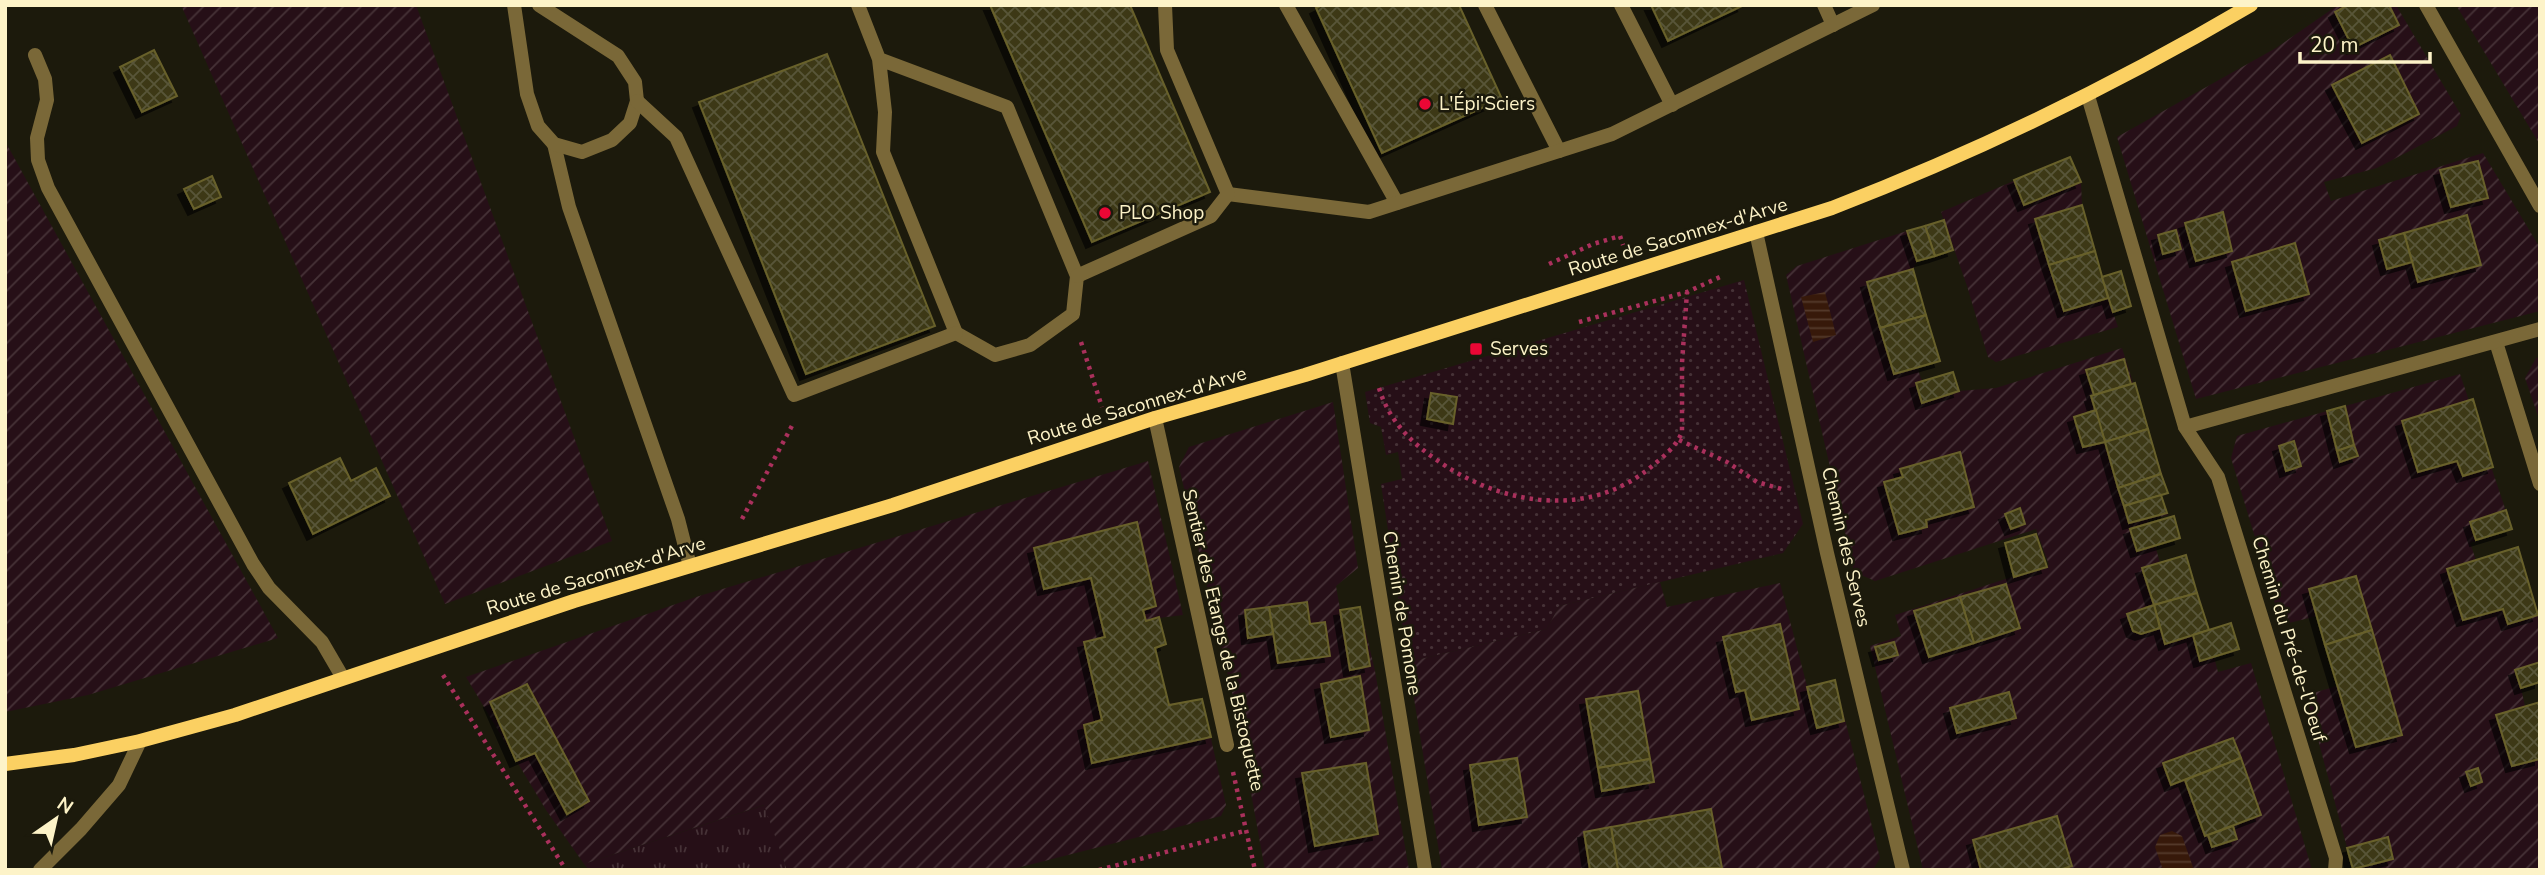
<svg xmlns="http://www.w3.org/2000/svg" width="2545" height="875" viewBox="0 0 2545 875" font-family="'Nunito Sans',sans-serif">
<defs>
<pattern id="grass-tufts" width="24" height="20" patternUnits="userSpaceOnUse" patternTransform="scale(1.75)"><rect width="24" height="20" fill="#260f17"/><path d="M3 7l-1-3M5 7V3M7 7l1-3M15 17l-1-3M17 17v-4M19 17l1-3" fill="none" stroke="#463237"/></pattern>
<pattern id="park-dots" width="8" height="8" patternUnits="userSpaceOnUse" patternTransform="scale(1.75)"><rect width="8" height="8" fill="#260f17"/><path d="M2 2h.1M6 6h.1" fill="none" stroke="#463237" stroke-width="1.8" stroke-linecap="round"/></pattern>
<pattern id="garden-furrows" width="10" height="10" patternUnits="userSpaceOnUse" patternTransform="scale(1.75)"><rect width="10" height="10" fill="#260f17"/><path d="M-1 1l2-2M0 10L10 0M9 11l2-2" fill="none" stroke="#463237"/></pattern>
<pattern id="water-rules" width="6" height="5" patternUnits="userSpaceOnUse" patternTransform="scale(1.75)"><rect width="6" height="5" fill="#37190a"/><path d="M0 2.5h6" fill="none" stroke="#553b2c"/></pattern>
<pattern id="building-cross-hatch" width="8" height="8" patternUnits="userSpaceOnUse" patternTransform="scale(1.75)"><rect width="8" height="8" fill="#3c3918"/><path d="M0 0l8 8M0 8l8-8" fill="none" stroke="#595638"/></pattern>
<filter id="shadow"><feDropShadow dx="-6" dy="6" stdDeviation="0" flood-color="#0009"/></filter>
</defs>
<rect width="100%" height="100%" fill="#1c1a0c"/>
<polygon fill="url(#grass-tufts)" points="765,805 787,870 589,870 584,864"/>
<polygon fill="url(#park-dots)" points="1744,280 1803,524 1783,553 1559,606 1547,629 1408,662 1381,484 1402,479 1398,452 1386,455 1381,427 1370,423 1365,392"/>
<g fill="url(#garden-furrows)">
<polygon points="181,5 416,5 612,541 445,604"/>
<polygon points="2338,5 2396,5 2461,115 2457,126 2377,168 2324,182 2331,201 2483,153 2540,248 2540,311 2196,399 2117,137 2276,48"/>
<polygon points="2456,5 2540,5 2540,145"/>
<polygon points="5,141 278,638 88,695 5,712"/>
<polygon points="2070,157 2081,182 2082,205 2036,219 2064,311 2108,298 2118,327 1996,362 1988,357 1967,286 1941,212"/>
<polygon points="1907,231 1917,261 1913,269 1867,282 1894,373 1917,367 1922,381 1916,384 1922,403 1959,391 1996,388 2122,348 2168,493 2161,495 2168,515 2148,520 2160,563 2142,568 2165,643 2193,635 2214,657 2218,672 2251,663 2312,870 1923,870 1870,646 1901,636 1895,615 2049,565 2036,529 1875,581 1854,572 1786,275 1797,266"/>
<polygon points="2540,357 2540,422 2525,378 2536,358"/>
<polygon points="2460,374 2512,529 2470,543 2476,560 2518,547 2540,619 2540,682 2521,688 2525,706 2540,702 2540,870 2353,870 2306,695 2337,686 2317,616 2289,623 2279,617 2231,458 2237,436"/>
<polygon points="1333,402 1358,568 1336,586 1340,609 1360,607 1375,671 1409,870 1265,870 1235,705 1179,467 1189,447"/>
<polygon points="1148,461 1183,615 1159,618 1166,644 1155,648 1169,704 1202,699 1226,805 1221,816 1009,870 787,870 764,805 584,864 546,810 466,677 696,597"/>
<polygon points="1660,582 1667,607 1780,583 1807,686 1835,680 1880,858 1873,870 1442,870 1408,662 1547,629 1559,606"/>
</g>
<g fill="url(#water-rules)">
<polygon points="1825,292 1836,335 1813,342 1801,297"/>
<polygon points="2172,831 2182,836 2194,870 2163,870 2155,847 2160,835"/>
</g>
<g fill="url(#building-cross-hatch)" stroke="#68612b" stroke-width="2" filter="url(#shadow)">
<polygon points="990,5 1130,5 1210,192 1092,242"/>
<polygon points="1322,5 1459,5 1502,99 1382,153 1316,8"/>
<polygon points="1651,5 1744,5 1668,41"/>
<polygon points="2348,5 2389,5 2399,25 2353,48 2335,12"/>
<polygon points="154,50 177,96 142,112 120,67"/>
<polygon points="827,54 935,326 806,374 699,102"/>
<polygon points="2390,55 2419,114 2362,143 2332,85"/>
<polygon points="2070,157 2081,182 2024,205 2014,180"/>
<polygon points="2478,161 2488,198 2451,207 2440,170"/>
<polygon points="212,176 221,197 194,209 184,189"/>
<polygon points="2082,205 2095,251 2049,265 2035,219"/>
<polygon points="2223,212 2232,251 2196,261 2185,223"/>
<polygon points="2467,215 2481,265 2418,282 2404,233"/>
<polygon points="1944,220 1953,250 1935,256 1925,226"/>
<polygon points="1925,226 1935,256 1917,261 1907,231"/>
<polygon points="2176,230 2181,249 2163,254 2158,235"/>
<polygon points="2404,233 2412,262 2387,269 2379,240"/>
<polygon points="2295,243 2309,294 2246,311 2232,262"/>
<polygon points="2095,251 2108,298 2064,311 2049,265"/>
<polygon points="1913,269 1926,315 1880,328 1867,282"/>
<polygon points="2121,271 2131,306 2113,312 2102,277"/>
<polygon points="1926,315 1940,361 1894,374 1880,328"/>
<polygon points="2124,359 2131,384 2094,395 2086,370"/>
<polygon points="1953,372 1959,391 1922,403 1916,383"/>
<polygon points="2135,383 2148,429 2105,442 2091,396"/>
<polygon points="1431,393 1457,397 1453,424 1427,419"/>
<polygon points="2473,399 2493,467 2463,476 2457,461 2418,472 2402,421"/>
<polygon points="2345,406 2354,445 2337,451 2327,411"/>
<polygon points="2096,410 2105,442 2083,447 2074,417"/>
<polygon points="2148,429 2161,474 2118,488 2105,442"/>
<polygon points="2294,441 2301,466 2286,471 2279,446"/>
<polygon points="2354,445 2358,456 2340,462 2337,451"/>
<polygon points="1960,452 1974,507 1926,520 1927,527 1899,534 1884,482 1903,477 1900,469"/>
<polygon points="340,458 351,481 376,468 390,496 313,534 289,483"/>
<polygon points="2161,474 2168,493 2124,506 2118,488"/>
<polygon points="2161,495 2167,513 2129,523 2124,506"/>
<polygon points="2020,508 2025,524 2011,529 2005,514"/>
<polygon points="2506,510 2512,529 2476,540 2470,522"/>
<polygon points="2174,516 2180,538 2137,551 2130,529"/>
<polygon points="1137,522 1156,606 1143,610 1146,621 1159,617 1166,644 1155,648 1169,705 1202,699 1211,737 1092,763 1084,725 1102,720 1084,642 1105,637 1091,578 1044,589 1034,548"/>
<polygon points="2036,534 2047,567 2014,577 2005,543"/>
<polygon points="2518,547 2538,615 2508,624 2503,609 2463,620 2447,569"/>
<polygon points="2186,555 2197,593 2154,605 2142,568"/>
<polygon points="2356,576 2372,630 2325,645 2309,589"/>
<polygon points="2006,584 2020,628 1974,643 1960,597"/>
<polygon points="2197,593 2209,630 2165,644 2154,605"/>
<polygon points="1960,597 1974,643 1929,657 1914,611"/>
<polygon points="1307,602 1310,624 1325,622 1330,656 1278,663 1269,607"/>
<polygon points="2154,605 2160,628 2141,634 2133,631 2127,614"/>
<polygon points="1269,607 1273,634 1248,638 1245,610"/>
<polygon points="1360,607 1370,666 1350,670 1340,610"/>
<polygon points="2231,623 2239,649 2200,661 2193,635"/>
<polygon points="1780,624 1799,709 1752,720 1745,690 1736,692 1723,637"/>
<polygon points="2372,630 2402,735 2356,747 2325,645"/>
<polygon points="1894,642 1898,655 1879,660 1875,647"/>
<polygon points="2540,662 2540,682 2521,688 2515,670"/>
<polygon points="1360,676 1369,730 1331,737 1321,684"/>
<polygon points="1835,680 1844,721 1817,728 1807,687"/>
<polygon points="527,684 589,801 567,814 535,753 516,761 490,702"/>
<polygon points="1638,691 1650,759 1598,768 1586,699"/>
<polygon points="2009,692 2016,718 1957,733 1950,708"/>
<polygon points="2540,702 2540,759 2512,766 2496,715"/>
<polygon points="2233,738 2241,758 2171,785 2163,763"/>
<polygon points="1517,758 1527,817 1479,825 1470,765"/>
<polygon points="2241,758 2261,815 2205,836 2185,780"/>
<polygon points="1650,759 1654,782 1602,791 1598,768"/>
<polygon points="1366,763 1378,834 1315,846 1302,773"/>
<polygon points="2478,768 2482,782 2471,786 2466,772"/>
<polygon points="1711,809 1722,868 1618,870 1611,827"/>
<polygon points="2057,816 2072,866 2059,870 1981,870 1973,840"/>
<polygon points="2233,826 2237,839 2212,847 2208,835"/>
<polygon points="1611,827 1618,870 1590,870 1584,832"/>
<polygon points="2388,837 2393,859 2353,869 2347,848"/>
</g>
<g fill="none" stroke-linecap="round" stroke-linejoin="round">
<g stroke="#aa305c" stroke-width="4.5" stroke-dasharray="3.5 5" stroke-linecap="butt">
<polyline points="1549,264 1593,244 1620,236 1623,245"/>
<polyline points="1579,322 1687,292 1720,277"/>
<polyline points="1081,342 1102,407"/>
<path d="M1379,388C1388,418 1408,440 1434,458C1497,504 1586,521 1651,467C1663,457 1676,447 1682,432V363L1687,292"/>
<polyline points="1679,440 1727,462 1757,482 1785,490"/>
<polyline points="742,519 794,422"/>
<polyline points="443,675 566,870"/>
<polyline points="1233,772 1255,870"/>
<polyline points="1099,870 1244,831"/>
</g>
<g stroke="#7a6838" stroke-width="14">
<polyline points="35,55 45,79 47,100 37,138 38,160 48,188 253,564 269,588 322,642 343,678"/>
<polyline points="554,144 569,207 678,519 690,566"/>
</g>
<g stroke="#7a6838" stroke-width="14">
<polyline points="514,5 527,94 538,126 554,144 582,152 612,140 630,123 637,101 635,82 618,56 539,5"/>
<polyline points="858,5 879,59 1007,107 1077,276 1073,314 1030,345 995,355 956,333 883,152 885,112 879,59"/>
<polyline points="1286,5 1397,203"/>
<polyline points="1485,5 1559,151"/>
<polyline points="1621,5 1672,105"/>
<polyline points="1824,5 1833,25"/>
<polyline points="2426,5 2540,206"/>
<polyline points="2088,96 2185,427 2218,477 2336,858 2335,870"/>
<polyline points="637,101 676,137 794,395 956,333"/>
<polyline points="1228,194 1369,212 1612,134 1873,5"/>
<polyline points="1756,232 1827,553 1903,870"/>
<polyline points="1077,276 1211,216 1228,194 1167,50 1165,5"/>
<polyline points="2496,342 2540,484"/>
<polyline points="1342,363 1425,870"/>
<polyline points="1155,418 1227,745"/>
<polyline points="2185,427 2540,329"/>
<polyline points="40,870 81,829 119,785 140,741"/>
</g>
<path stroke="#fbd062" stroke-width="14" d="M5,764L74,755L140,741L235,715L574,601L893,505L1155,418L1305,375L1832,208C1977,152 2117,84 2251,5"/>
</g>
<g fill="#eb0735" stroke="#1c1a0c" stroke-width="2.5">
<circle cx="1425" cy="104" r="7"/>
<circle cx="1105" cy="213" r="7"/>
<rect x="1469" y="342" width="14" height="14" rx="3.5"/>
</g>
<g text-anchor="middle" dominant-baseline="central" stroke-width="5" stroke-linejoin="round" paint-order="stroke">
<g font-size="19" fill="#fdf3c8" stroke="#1c1a0c" text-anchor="start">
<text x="1439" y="104">L'Épi'Sciers</text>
<text x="1119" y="213">PLO Shop</text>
<text x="1490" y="349">Serves</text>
</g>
<g font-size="19" fill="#fdf3c8" stroke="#1c1a0c">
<text transform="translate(1678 237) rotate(-17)">Route de Saconnex-d'Arve</text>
<text transform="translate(1137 406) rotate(-17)">Route de Saconnex-d'Arve</text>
<text transform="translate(1846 547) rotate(77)">Chemin des Serves</text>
<text transform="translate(596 576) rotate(-17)">Route de Saconnex-d'Arve</text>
<text transform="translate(1402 613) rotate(81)">Chemin de Pomone</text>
<text transform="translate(2289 639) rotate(73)">Chemin du Pré-de-l'Oeuf</text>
<text transform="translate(1223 640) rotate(77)">Sentier des Etangs de la Bistoquette</text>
</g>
</g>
<rect width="2545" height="875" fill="none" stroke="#fdf3c8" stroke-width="14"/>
<g transform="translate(56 819) rotate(34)" stroke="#1c1a0c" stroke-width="5" paint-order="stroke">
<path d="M0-5L12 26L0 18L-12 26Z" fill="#fdf3c8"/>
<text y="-10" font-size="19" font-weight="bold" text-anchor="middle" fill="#fdf3c8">N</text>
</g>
<path d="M2300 52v10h130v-10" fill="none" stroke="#fdf3c8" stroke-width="3.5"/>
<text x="2310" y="52" font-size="21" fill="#fdf3c8" stroke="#1c1a0c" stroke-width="5" paint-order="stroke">20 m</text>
</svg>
